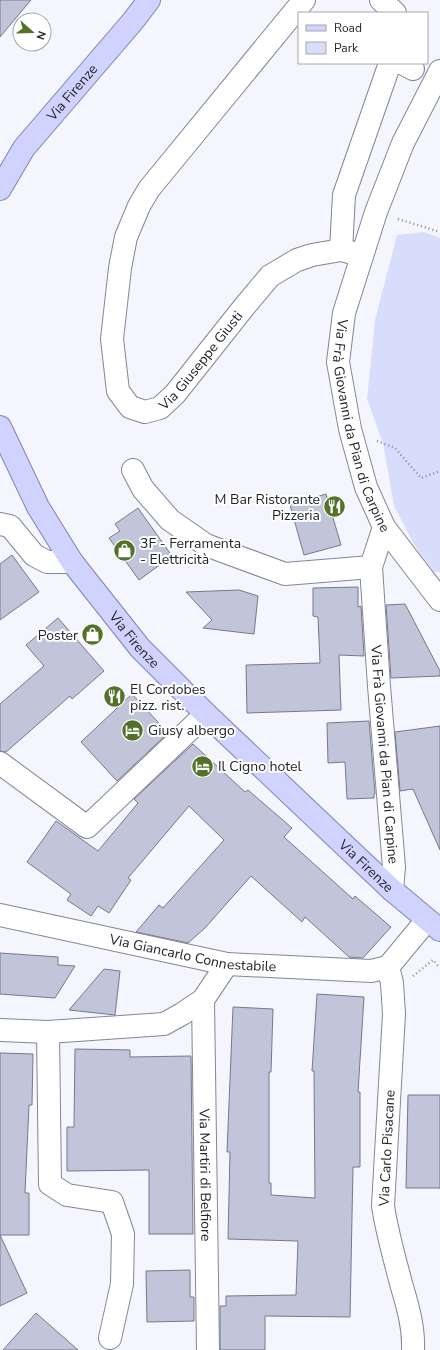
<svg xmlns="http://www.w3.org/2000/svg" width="440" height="1350" viewBox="0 0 440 1350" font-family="'Nunito Sans',sans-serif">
<rect width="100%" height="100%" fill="#f4f5fd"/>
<polygon fill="#d9ddfc" points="424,232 440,238 440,572 434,572 415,546 394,506 383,443 367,399 375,320 397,235"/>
<g fill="#c2c5d9" stroke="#76798b">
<polygon points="0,0 31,0 0,37"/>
<polygon points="326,494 341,545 304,555 290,505"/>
<polygon points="138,508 172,556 139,580 109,538 120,531 115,524"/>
<polygon points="12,555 39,592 0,620 0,564"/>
<polygon points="358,587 358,607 361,606 364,656 339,655 341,710 247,713 246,665 320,663 318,617 313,616 313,588"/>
<polygon points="239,590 258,596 254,634 203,628 212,620 186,592"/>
<polygon points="405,604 440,671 440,676 391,678 386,605"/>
<polygon points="58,618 104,671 72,699 70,696 6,752 0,751 0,704 44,666 26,645"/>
<polygon points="132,694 168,733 117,781 81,742"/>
<polygon points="369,721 375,794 374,794 374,798 347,799 345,762 328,763 327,723"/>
<polygon points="440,726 440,850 413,789 400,791 395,732"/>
<polygon points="193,744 245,792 248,790 292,828 284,837 353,899 355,896 391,927 363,958 349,957 305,917 302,922 251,876 205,928 188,943 136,932 159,905 163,908 224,840 189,806 128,878 131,880 109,913 98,906 91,916 67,900 71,894 27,862 56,821 98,851 138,803 134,799"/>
<polygon points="0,953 58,957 58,965 75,966 55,998 0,994"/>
<polygon points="104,969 120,971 115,1015 69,1010"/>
<polygon points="317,994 364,997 358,1092 360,1092 360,1167 353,1167 350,1317 265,1316 265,1350 220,1350 220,1306 226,1306 226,1296 296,1295 298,1241 228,1239 230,1152 227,1152 233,1007 273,1009 271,1072 269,1072 269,1183 271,1183 271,1195 315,1198 314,1071 312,1071"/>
<polygon points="75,1049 130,1050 130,1057 191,1056 193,1234 149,1234 149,1170 67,1171 67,1127 74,1127"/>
<polygon points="0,1053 33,1054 32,1105 29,1105 25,1193 29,1193 29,1235 0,1235 27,1293 0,1306"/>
<polygon points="408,1095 440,1095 440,1188 406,1188"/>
<polygon points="190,1270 190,1297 194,1297 194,1321 147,1322 146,1271"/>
<polygon points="36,1313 78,1350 3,1350"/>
</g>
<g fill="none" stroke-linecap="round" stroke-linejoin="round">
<defs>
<g id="minor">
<path id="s1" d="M304,0L149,189L139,206L126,237L120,268L112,339L118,391L130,407L145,412L160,408L175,394L244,307L270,276L297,260L312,255L341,250L362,255"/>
<polyline points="381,0 395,13"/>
<polyline points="402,63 413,69"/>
<path id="s2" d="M440,71L403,143L376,212L344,313L338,362L350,429L366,487L384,527L440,600"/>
<polyline points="341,250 344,195 390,63"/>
<polyline points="133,470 143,489 170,520 206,545 285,574 371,567"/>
<polyline points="0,524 10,526 34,555 47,562 72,562"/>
<path id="s3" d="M384,527L371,567L379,686L394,867L392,890"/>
<polyline points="0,763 87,827 206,714"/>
<path id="s4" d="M0,915L227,964L371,971L388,967"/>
<path d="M388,967L392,983L394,1014L383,1206C387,1233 395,1260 402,1287C408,1307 414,1328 413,1350"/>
<polyline points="388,967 427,920"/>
<path id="s5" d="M203,1000L208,1350"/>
<polyline points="0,1030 48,1032 164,1024 182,1014 203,1000 227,964"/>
<polyline points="48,1032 50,1184 67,1195 112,1202 123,1234 122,1284 110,1338"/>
</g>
<g id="major">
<path id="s6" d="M0,189L24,148L133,21L149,0"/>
<path id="s7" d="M0,427L38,507L72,562L140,648L206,714L358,858L392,890L440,930"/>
</g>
</defs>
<use href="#minor" stroke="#838698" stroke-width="24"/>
<use href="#major" stroke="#7e83b4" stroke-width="24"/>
<g stroke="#8b8c94" stroke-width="2.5" stroke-dasharray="1 3" stroke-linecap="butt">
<polyline points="398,219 440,232"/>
<polyline points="377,441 395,448 421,478 440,471"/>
<polyline points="413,976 433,960 440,968"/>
</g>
<use href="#minor" stroke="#fff" stroke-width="22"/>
<use href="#major" stroke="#cfd3fe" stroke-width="22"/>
</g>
<defs>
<symbol id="restaurant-disc" viewBox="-11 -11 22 22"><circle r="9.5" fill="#537229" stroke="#fff"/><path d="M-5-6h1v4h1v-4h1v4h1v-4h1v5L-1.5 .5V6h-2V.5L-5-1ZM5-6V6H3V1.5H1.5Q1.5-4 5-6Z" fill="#fff"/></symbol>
<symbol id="shop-disc" viewBox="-11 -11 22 22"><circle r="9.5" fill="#537229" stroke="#fff"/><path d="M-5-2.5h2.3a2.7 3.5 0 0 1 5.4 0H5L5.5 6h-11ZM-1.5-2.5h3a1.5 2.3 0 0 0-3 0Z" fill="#fff"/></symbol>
<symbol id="hotel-disc" viewBox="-11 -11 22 22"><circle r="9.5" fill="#537229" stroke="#fff"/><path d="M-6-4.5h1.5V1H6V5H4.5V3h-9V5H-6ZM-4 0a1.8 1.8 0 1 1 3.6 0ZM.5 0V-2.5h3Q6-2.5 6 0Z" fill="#fff"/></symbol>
</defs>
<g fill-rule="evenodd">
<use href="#restaurant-disc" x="322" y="494" width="25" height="25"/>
<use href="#shop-disc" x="112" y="538" width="25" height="25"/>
<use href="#shop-disc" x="80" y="622" width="25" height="25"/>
<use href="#restaurant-disc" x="102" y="684" width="25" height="25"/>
<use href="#hotel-disc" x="120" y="718" width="25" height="25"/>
<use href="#hotel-disc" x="190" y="754" width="25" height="25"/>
</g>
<g text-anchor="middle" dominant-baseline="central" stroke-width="4" stroke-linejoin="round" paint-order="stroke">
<g font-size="14" fill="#23242c" stroke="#fff">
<text stroke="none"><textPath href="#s6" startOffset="121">Via Firenze</textPath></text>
<text stroke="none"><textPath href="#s1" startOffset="567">Via Giuseppe Giusti</textPath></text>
<text stroke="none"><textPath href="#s2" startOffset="377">Via Frà Giovanni da Pian di Carpine</textPath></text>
<text stroke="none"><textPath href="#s7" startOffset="253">Via Firenze</textPath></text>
<text stroke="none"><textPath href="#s3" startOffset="230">Via Frà Giovanni da Pian di Carpine</textPath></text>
<text stroke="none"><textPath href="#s7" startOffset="577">Via Firenze</textPath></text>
<text stroke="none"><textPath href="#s4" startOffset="197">Via Giancarlo Connestabile</textPath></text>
<text transform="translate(387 1148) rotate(-87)">Via Carlo Pisacane</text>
<text stroke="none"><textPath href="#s5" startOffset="175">Via Martiri di Belfiore</textPath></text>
</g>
<g font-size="14" fill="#23242c" stroke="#fff" text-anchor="start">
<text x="320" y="499" text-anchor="end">M Bar Ristorante<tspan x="320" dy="16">Pizzeria</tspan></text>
<text x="140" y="543">3F - Ferramenta<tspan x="140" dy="16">- Elettricità</tspan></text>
<text x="78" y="635" text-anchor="end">Poster</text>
<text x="130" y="689">El Cordobes<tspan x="130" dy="16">pizz. rist.</tspan></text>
<text x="148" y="730">Giusy albergo</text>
<text x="218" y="766">Il Cigno hotel</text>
</g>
</g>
<rect x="298" y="12" width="130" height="52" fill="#ffffff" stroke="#a7a7ab"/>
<rect x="306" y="25" width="20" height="6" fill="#cfd3fe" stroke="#a7a7ab"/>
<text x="334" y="32" font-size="12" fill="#23242c">Road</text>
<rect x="306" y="42" width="20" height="12" fill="#d9ddfc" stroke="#a7a7ab"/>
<text x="334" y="52" font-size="12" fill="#23242c">Park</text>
<g transform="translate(32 32) rotate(110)"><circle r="19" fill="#ffffff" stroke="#a7a7ab"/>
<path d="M0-3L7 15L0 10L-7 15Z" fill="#537229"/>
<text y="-6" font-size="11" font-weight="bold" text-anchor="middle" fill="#23242c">N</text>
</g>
</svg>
